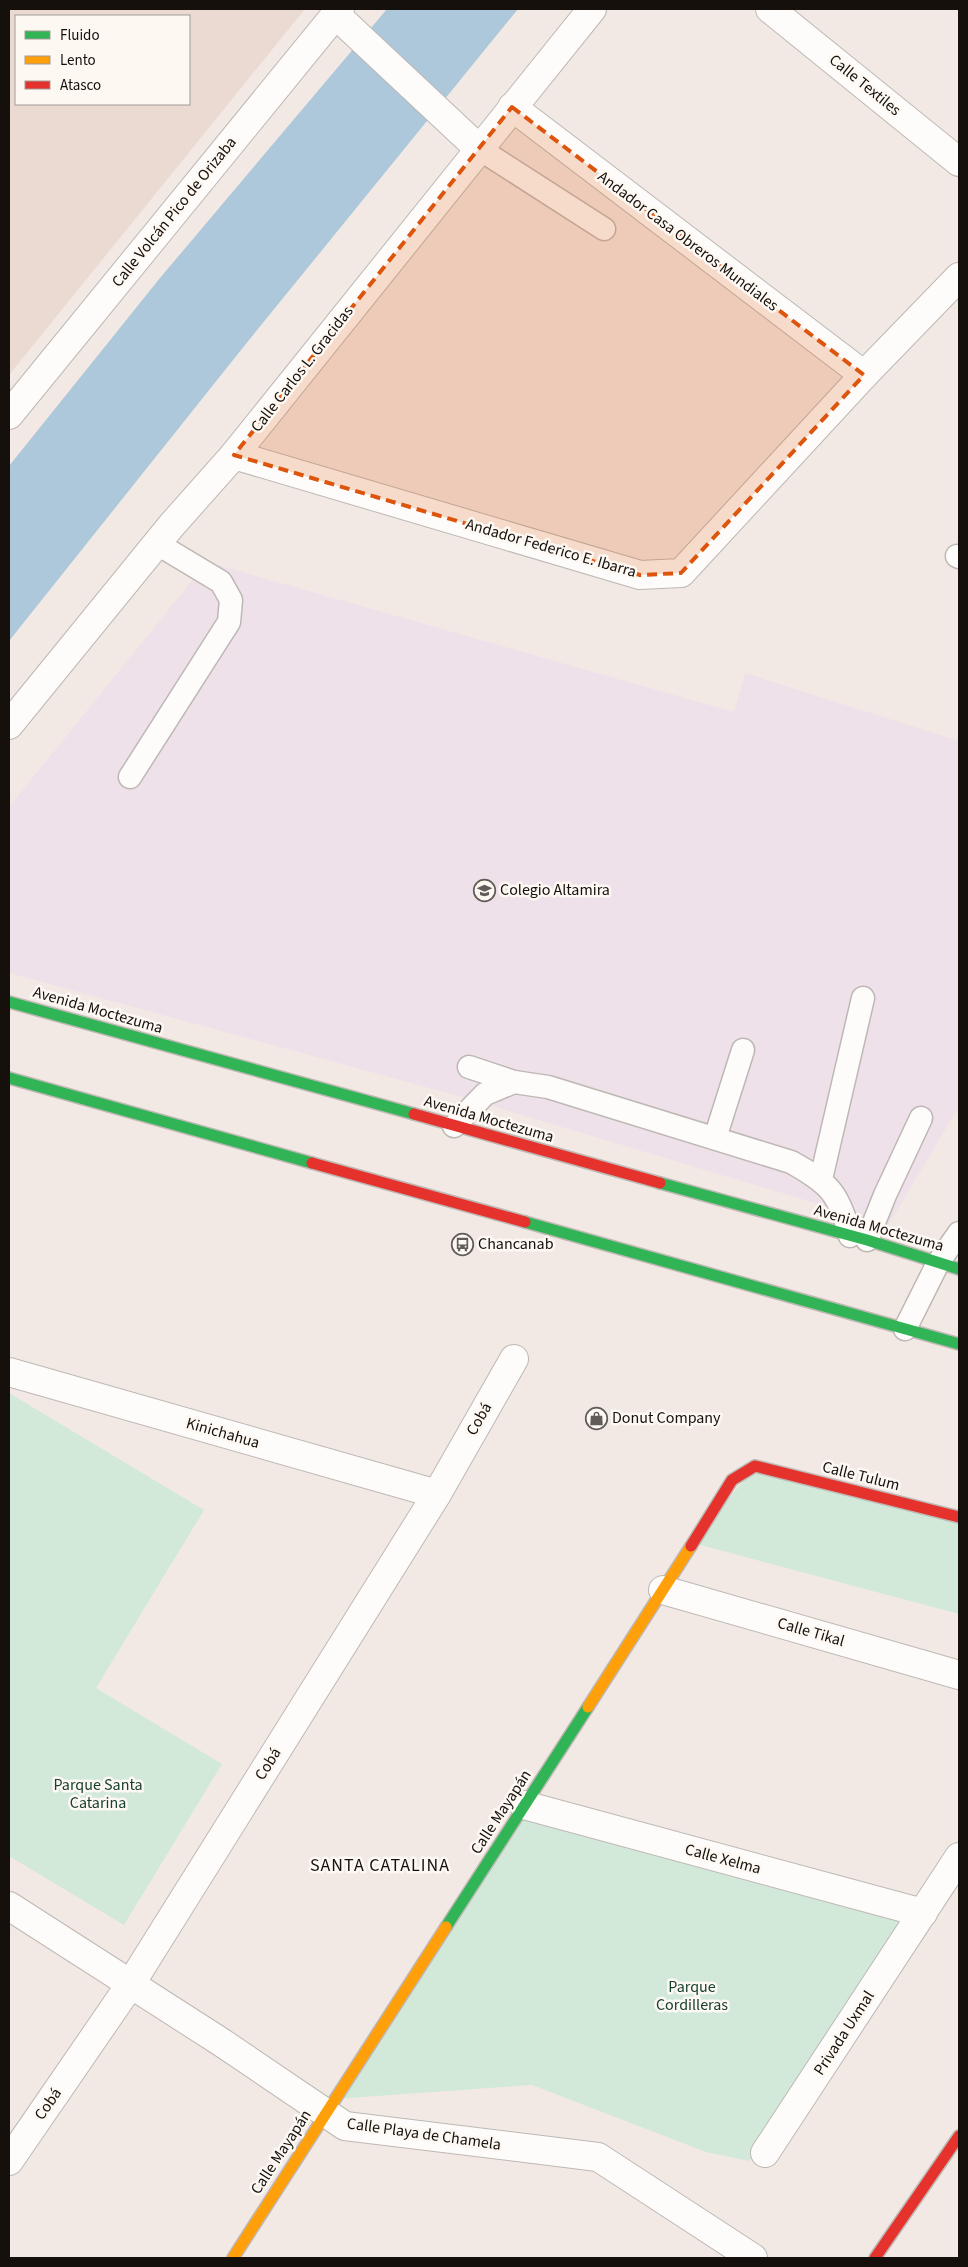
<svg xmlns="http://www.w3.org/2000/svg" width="968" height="2267" viewBox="0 0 968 2267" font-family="'Source Sans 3',sans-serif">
<rect width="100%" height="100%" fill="#f2e9e4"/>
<path fill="#eadad1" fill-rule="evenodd" d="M9,9H305L9,375ZM16,16H189V104H16Z"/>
<polygon fill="#efe1e9" points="207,562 734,712 745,673 959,741 959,1107 888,1225 466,1098 9,973 9,807"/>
<g fill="#d2e9da">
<polygon points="9,1393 204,1510 96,1688 222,1764 124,1925 9,1856"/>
<polygon points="755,1466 959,1513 959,1614 693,1543"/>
<polygon points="524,1805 923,1913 749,2161 706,2152 532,2085 335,2099"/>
</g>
<polygon fill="#adc7db" points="387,9 518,9 249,340 9,641 9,466 160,278"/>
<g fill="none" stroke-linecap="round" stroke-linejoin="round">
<defs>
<g id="lane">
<polyline points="478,148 604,229"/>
<polyline points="957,556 959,557"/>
<polyline points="130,777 229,622 231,600 221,582 156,543"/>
<polyline points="469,1067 514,1082"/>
<path d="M454,1126L485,1094L514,1082L548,1087L791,1162C829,1183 839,1193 850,1236"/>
<polyline points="715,1138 743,1050"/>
<polyline points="821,1179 863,998"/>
<polyline points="867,1240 885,1195 921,1118"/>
<polyline points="905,1329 938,1263 959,1233"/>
</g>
<g id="street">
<polyline points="770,9 959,162"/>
<polyline points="335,14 478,148"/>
<polyline points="512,107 864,375"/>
<polyline points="9,415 340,9"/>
<polyline points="234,455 640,575 681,573 864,375 959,277"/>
<polyline points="9,725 171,526 234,455 592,9"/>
<polyline points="9,1372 437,1494"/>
<polyline points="663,1590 959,1675"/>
<polyline points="524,1805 923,1913"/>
<polyline points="9,1906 221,2042 345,2126 598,2157 753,2258"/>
<polyline points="765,2153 959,1857"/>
<polyline points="9,2161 130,1985 437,1494 514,1359"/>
</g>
<g id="fast">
<polyline points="9,1002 414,1114"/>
<polyline points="9,1078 312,1163"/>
<polyline points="660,1183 867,1240 959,1269"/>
<polyline points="525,1222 959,1344"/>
<polyline points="446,1927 588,1707"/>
</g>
<g id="slow">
<polyline points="588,1707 691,1546"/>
<polyline points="233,2258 446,1927"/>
</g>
<g id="jam">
<polyline points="414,1114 660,1183"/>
<polyline points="312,1163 525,1222"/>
<polyline points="691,1546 732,1480 755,1466 959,1517"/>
<polyline points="875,2258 959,2136"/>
</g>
</defs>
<use href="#lane" stroke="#beb8b4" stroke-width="25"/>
<use href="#street" stroke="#beb8b4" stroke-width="30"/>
<use href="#fast" stroke="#beb8b4" stroke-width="14"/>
<use href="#slow" stroke="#beb8b4" stroke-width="14"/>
<use href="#jam" stroke="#beb8b4" stroke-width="14"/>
<use href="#lane" stroke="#fdfcfb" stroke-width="22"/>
<use href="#street" stroke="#fdfcfb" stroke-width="28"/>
<use href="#fast" stroke="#30b455" stroke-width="11"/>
<use href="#slow" stroke="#ff9f0a" stroke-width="11"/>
<use href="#jam" stroke="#e5322d" stroke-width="11"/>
</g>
<path fill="#dd550c" fill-opacity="0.2" stroke="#dd550c" stroke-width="4" stroke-dasharray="10 6" stroke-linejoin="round" d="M512,107L864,375L681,573L640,575L234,455Z"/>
<defs>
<symbol id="school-ring" viewBox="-11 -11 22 22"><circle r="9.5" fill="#fef8f3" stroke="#625c58" stroke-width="1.5"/><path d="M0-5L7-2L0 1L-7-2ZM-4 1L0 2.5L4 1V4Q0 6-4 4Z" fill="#625c58"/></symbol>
<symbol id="bus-ring" viewBox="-11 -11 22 22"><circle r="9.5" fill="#fef8f3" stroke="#625c58" stroke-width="1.5"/><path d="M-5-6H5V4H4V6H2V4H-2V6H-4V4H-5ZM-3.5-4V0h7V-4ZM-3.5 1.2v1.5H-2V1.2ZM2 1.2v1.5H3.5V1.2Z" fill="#625c58"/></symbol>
<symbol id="shop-ring" viewBox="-11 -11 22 22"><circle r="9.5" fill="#fef8f3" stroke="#625c58" stroke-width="1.5"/><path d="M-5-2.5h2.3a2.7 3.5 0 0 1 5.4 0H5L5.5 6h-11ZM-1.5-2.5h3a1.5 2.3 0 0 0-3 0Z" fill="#625c58"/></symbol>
</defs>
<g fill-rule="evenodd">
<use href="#school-ring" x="472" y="878" width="25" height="25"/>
<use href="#bus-ring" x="450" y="1232" width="25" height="25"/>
<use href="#shop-ring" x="584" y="1406" width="25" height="25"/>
</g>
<g text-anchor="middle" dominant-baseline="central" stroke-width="5" stroke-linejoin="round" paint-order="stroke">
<g font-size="16" fill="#15100c" stroke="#fef8f3">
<text transform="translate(865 85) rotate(39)">Calle Textiles</text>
<text transform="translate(174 212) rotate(-51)">Calle Volcán Pico de Orizaba</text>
<text transform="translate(688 241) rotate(37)">Andador Casa Obreros Mundiales</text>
<text transform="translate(302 369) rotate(-52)">Calle Carlos L. Gracidas</text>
<text transform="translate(551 548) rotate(16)">Andador Federico E. Ibarra</text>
<text transform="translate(98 1010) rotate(16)">Avenida Moctezuma</text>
<text transform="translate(489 1119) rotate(16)">Avenida Moctezuma</text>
<text transform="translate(879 1228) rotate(16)">Avenida Moctezuma</text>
<text transform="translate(479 1419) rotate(-60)">Cobá</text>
<text transform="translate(223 1433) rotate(16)">Kinichahua</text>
<text transform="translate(861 1476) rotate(14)">Calle Tulum</text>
<text transform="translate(811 1632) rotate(16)">Calle Tikal</text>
<text transform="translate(268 1764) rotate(-58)">Cobá</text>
<text transform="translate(501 1812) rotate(-57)">Calle Mayapán</text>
<text transform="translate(723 1859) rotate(15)">Calle Xelma</text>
<text transform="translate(844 2033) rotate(-57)">Privada Uxmal</text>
<text transform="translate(48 2104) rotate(-55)">Cobá</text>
<text transform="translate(424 2134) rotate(8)">Calle Playa de Chamela</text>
<text transform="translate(281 2152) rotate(-57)">Calle Mayapán</text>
</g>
<g font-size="16" fill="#15100c" stroke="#fef8f3" text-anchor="start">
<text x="500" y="890">Colegio Altamira</text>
<text x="478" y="1244">Chancanab</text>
<text x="612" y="1418">Donut Company</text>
</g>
<g font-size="16" fill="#164030" stroke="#fef8f3">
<text x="98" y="1785">Parque Santa<tspan x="98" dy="18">Catarina</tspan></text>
<text x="692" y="1987">Parque<tspan x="692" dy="18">Cordilleras</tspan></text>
</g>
<g font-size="18" letter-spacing="1" fill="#15100c" stroke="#fef8f3">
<text x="380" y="1865">SANTA CATALINA</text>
</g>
</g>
<rect width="968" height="2267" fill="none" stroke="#15100c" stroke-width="20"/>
<rect x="15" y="15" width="175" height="90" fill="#fef8f3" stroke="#a19b97"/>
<rect x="25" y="31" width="25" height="8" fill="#30b455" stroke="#a19b97"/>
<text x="60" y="40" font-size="15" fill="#15100c">Fluido</text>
<rect x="25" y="56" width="25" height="8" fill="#ff9f0a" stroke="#a19b97"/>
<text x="60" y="65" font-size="15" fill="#15100c">Lento</text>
<rect x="25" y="81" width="25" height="8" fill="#e5322d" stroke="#a19b97"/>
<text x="60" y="90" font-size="15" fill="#15100c">Atasco</text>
</svg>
